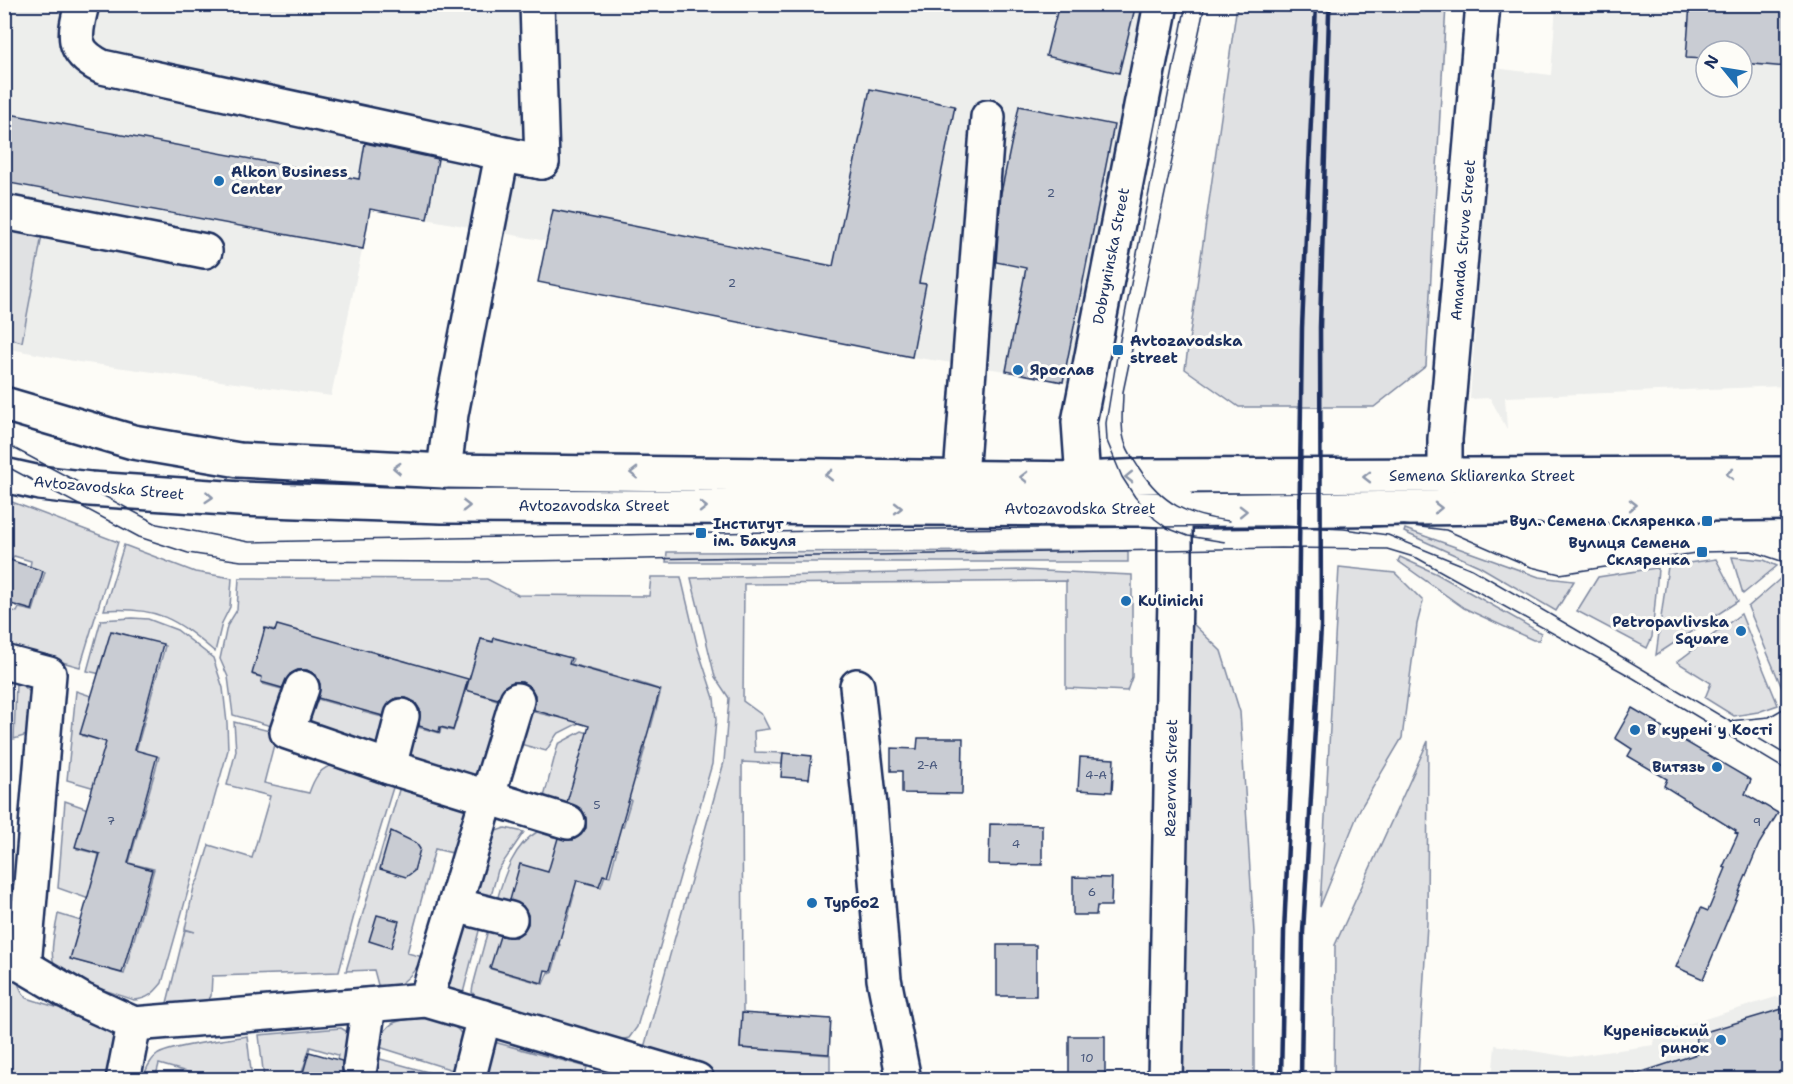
<svg xmlns="http://www.w3.org/2000/svg" width="1793" height="1084" viewBox="0 0 1793 1084" font-family="'Shantell Sans',sans-serif">
<rect width="100%" height="100%" fill="#fdfcf7"/>
<filter id="ink" filterUnits="userSpaceOnUse"><feTurbulence type="fractalNoise" baseFrequency=".0167" numOctaves="2"/><feDisplacementMap in="SourceGraphic" scale="12" xChannelSelector="R" yChannelSelector="G"/><feConvolveMatrix kernelMatrix="1 2 1 2 8 2 1 2 1" color-interpolation-filters="sRGB"/></filter>
<g filter="url(#ink)">
<g fill="#edeeec" fill-rule="evenodd">
<polygon points="4,5 1148,5 1071,384 1006,371 912,357 538,282 546,241 371,209 331,396 79,362 5,348"/>
<path d="M1556,5H1788V386L1505,397L1507,429L1490,398L1470,399L1494,68L1551,75ZM1706,51H1742V87H1706Z"/>
<polygon points="1776,997 1788,1002 1788,1066 1773,1079 1492,1080 1495,1045 1570,1057 1654,1045 1653,1035"/>
</g>
<g fill="#e0e1e3" stroke="#7e88a0" stroke-width="1.5">
<polygon points="1237,5 1446,5 1426,366 1374,407 1239,407 1185,369"/>
<polygon points="4,222 43,230 22,342 5,337"/>
<polygon points="4,499 118,542 80,667 5,646 5,609 17,612 19,608 33,611 45,572 30,567 31,561 14,556 12,560 5,558"/>
<polygon points="1405,529 1539,577 1574,581 1556,611 1479,566 1404,532"/>
<path d="M124,545L195,572L232,578L230,607L222,623L215,652C175,618 158,607 104,610Z"/>
<polygon points="1128,551 1128,562 666,562 667,552"/>
<polygon points="1400,557 1437,574 1541,633 1539,640 1533,640 1464,608 1398,561"/>
<polygon points="1732,557 1764,560 1777,566 1743,594"/>
<polygon points="1716,559 1738,601 1656,655 1668,566"/>
<polygon points="1339,567 1395,573 1423,601 1417,624 1402,738 1360,809 1320,907"/>
<polygon points="1656,568 1658,569 1652,637 1647,648 1577,611 1598,577"/>
<polygon points="1021,570 1132,575 1132,677 1127,691 1066,688 1066,581 744,584 743,701 762,715 769,729 754,731 755,752 783,753 782,764 742,762 743,1013 740,1048 830,1055 830,1076 829,1080 730,1079 642,1055 724,762 729,698 715,677 691,578"/>
<polygon points="1788,572 1788,699 1787,700 1748,607"/>
<polygon points="651,577 681,577 698,649 714,698 716,720 712,764 637,1027 629,1038 619,1040 477,999 472,992 473,986 489,926 502,931 491,969 543,984 548,972 552,973 560,945 556,943 563,921 567,921 574,895 571,893 574,880 601,887 605,875 610,876 617,849 614,848 620,826 623,827 631,800 627,798 632,776 637,777 645,748 641,747 647,726 651,727 661,690 634,681 632,687 610,680 611,675 571,664 573,659 495,638 494,642 482,639 470,684 456,680 405,661 267,628 253,675 264,678 263,684 289,691 278,728 233,715 228,677 220,659 227,626 237,610 239,578 487,579 518,595 649,596"/>
<polygon points="1183,614 1221,651 1240,712 1254,933 1254,1079 1176,1080"/>
<polygon points="1741,614 1778,705 1758,712 1734,716 1705,698 1711,683 1677,662"/>
<path d="M132,618L148,619L177,630L213,658L223,688L227,723L228,750L162,983C154,993 148,999 134,1000C116,993 57,979 53,960C50,946 56,927 58,914L81,921L71,959L124,974L154,869L129,863L159,757L136,751L165,646L113,631L101,674L87,671L101,620Z"/>
<polygon points="5,679 9,681 5,777"/>
<path d="M16,681C41,695 34,707 34,733L14,739Z"/>
<polygon points="467,687 481,691 480,694 505,703 484,764 471,778 405,764 414,726 440,733 441,728 453,731"/>
<polygon points="76,691 94,697 83,736 107,742 95,788 67,780"/>
<polygon points="314,698 339,705 340,700 365,707 363,712 390,719 380,756 304,735"/>
<polygon points="530,711 556,717 558,712 585,720 557,734 546,751 520,744"/>
<path d="M234,722L277,733L264,783L309,793C314,779 320,766 336,765L395,781L356,908L339,972L212,976L211,996L205,1005L164,1015L185,930L195,932L185,929L194,887L199,878L209,845L252,858L270,796L227,785L236,751Z"/>
<polygon points="582,731 588,733 567,810 543,801 558,744"/>
<polygon points="1428,741 1427,924 1418,1079 1334,1079 1335,945"/>
<path d="M401,783L466,806L469,811L457,854L435,849L407,953L423,957C415,972 396,996 378,985L374,970L346,971Z"/>
<polygon points="65,801 88,809 77,849 99,854 89,899 58,888"/>
<polygon points="505,828 524,832 498,870 490,900 467,893 493,832"/>
<path d="M537,832L554,837L556,832L561,833L549,873L521,866L510,904L497,900C504,875 514,845 537,832Z"/>
<polygon points="465,925 480,927 462,997 446,993 444,978"/>
<path d="M5,950L13,952C15,968 15,986 27,998C59,1009 96,1015 118,1041V1079L5,1080Z"/>
<path d="M428,1017C447,1022 454,1022 465,1039L459,1072L376,1046C390,1016 398,1021 428,1017Z"/>
<polygon points="341,1028 349,1033 350,1067 336,1063 338,1055 310,1047 300,1079 264,1079 259,1035"/>
<path d="M247,1036L252,1079H212L159,1064L155,1079H143C146,1070 149,1061 157,1055C168,1046 230,1039 247,1036Z"/>
<polygon points="494,1042 587,1067 584,1079 559,1079 528,1071 525,1079 478,1080"/>
<polygon points="373,1057 453,1079 396,1079 369,1072"/>
</g>
<g fill="#c9ccd3" stroke="#1b2f5e" stroke-width="1.5">
<polygon points="1059,4 1136,4 1119,73 1046,56"/>
<polygon points="1690,4 1788,4 1788,67 1742,63 1742,51 1706,51 1706,59 1686,58"/>
<polygon points="870,89 955,106 919,283 926,284 912,357 538,282 553,210 833,266"/>
<polygon points="1019,106 1114,125 1063,382 1006,371 1026,268 996,262 1001,193"/>
<polygon points="4,113 359,179 365,143 438,159 427,219 370,209 363,249 4,182"/>
<polygon points="4,558 43,571 32,610 4,602"/>
<polygon points="277,625 468,679 453,730 440,727 439,732 419,726 420,710 415,702 406,698 396,698 389,703 383,716 318,698 320,684 316,675 307,670 298,670 290,674 282,688 261,682 262,677 252,674 265,628 275,631"/>
<polygon points="111,631 163,644 135,750 157,756 128,863 152,870 122,973 70,959 100,854 75,847 106,742 80,734"/>
<polygon points="494,638 571,658 569,664 660,690 607,876 603,875 599,886 577,880 551,971 545,970 542,983 490,968 500,936 516,937 523,932 528,924 528,915 523,906 510,900 520,864 548,872 558,838 573,840 581,835 586,828 586,818 582,810 567,802 589,726 534,710 535,695 530,687 522,682 513,682 505,686 498,699 466,690 481,639 493,642"/>
<polygon points="1632,708 1658,723 1657,725 1751,780 1745,794 1778,813 1759,844 1703,979 1676,967 1701,908 1708,911 1726,868 1723,867 1738,834 1735,833 1736,831 1664,786 1667,779 1628,756 1632,749 1615,738"/>
<polygon points="918,738 963,738 962,794 902,793 902,771 891,771 891,748 917,749"/>
<polygon points="783,753 812,756 809,779 781,777"/>
<polygon points="1080,757 1114,759 1112,792 1078,790"/>
<polygon points="990,824 1042,825 1042,865 989,864"/>
<polygon points="391,831 416,843 420,849 414,871 406,877 380,869"/>
<polygon points="1073,877 1112,878 1111,906 1097,906 1096,915 1073,915"/>
<polygon points="377,915 399,921 391,948 369,941"/>
<rect x="997" y="945" width="39" height="51"/>
<polygon points="1782,1009 1788,1030 1788,1064 1770,1080 1634,1080 1633,1075 1700,1053 1695,1035"/>
<polygon points="742,1013 831,1019 829,1054 740,1048"/>
<rect x="1069" y="1036" width="36" height="44"/>
<polygon points="309,1052 342,1061 342,1073 347,1080 301,1080"/>
</g>
<g fill="none" stroke-linecap="round" stroke-linejoin="round">
<defs>
<g id="minor">
<path d="M82,4C74,36 70,51 102,67L542,162"/>
<polyline points="4,212 205,251"/>
<polyline points="444,471 451,414 502,155 542,162 537,4"/>
<polyline points="961,476 988,117"/>
<polyline points="1445,477 1445,439 1483,4"/>
<polyline points="1082,507 1083,479 1079,422 1161,4"/>
<polyline points="4,662 49,674 24,966 82,1000 134,1024 426,1000 697,1080"/>
<polyline points="857,686 870,806 884,979 904,1080"/>
<polyline points="302,688 287,732 389,767 568,822"/>
<polyline points="389,767 402,716"/>
<polyline points="455,905 510,919"/>
<polyline points="426,1000 517,700"/>
<polyline points="360,1067 369,1005"/>
<polyline points="123,1080 134,1024"/>
<polyline points="468,1080 484,1017"/>
<polyline points="1165,1080 1175,598 1175,481"/>
</g>
<g id="major">
<polyline points="4,404 133,442 239,460 444,471 1083,479 1145,476 1788,474"/>
<polyline points="4,475 40,483 90,489 241,499 442,506 1145,509 1185,511 1788,503"/>
</g>
</defs>
<use href="#minor" stroke="#1b2f5e" stroke-width="38"/>
<use href="#major" stroke="#1b2f5e" stroke-width="38"/>
<use href="#minor" stroke="#fdfcf7" stroke-width="33"/>
<use href="#major" stroke="#fdfcf7" stroke-width="33"/>
<g stroke="#1b2f5e" stroke-width="1.5">
<polyline points="1186,4 1118,350 1106,423 1107,441 1122,477 1135,497 1155,519 1167,528 1188,536 1225,542"/>
<path d="M1205,4L1123,392C1123,407 1120,425 1124,439C1126,449 1134,460 1139,468C1162,504 1188,516 1229,521"/>
<polyline points="4,443 157,524 249,542 928,529 1280,526 1344,529 1388,535 1472,569 1582,633 1788,756"/>
<polyline points="4,465 139,537 188,553 241,561 470,562 1281,548 1387,549 1417,558 1628,675 1788,771"/>
<polyline points="1371,527 1404,525 1446,530 1531,567 1560,574 1702,552 1751,551 1784,562 1788,567"/>
<polyline points="1729,721 1769,717 1788,706"/>
</g>
<g stroke="#1b2f5e" stroke-width="4.5">
<polyline points="1281,1080 1284,932 1298,626 1302,328 1316,4"/>
<polyline points="1301,1080 1303,932 1321,627 1320,327 1329,14 1330,4"/>
</g>
</g>
<defs><path id="oneway-chevron" d="M-2-3.5L2.5 0L-2 3.5" fill="none" stroke-width="1.6" stroke-linecap="round" stroke-linejoin="round" transform="scale(1.5)"/></defs>
<g stroke="#8c96aa">
<use href="#oneway-chevron" transform="translate(397 468) rotate(-177)"/>
<use href="#oneway-chevron" transform="translate(634 473) rotate(-179)"/>
<use href="#oneway-chevron" transform="translate(1730 474) rotate(180)"/>
<use href="#oneway-chevron" transform="translate(829 475) rotate(-179)"/>
<use href="#oneway-chevron" transform="translate(1024 477) rotate(-179)"/>
<use href="#oneway-chevron" transform="translate(1129 477) rotate(179)"/>
<use href="#oneway-chevron" transform="translate(1367 477) rotate(180)"/>
<use href="#oneway-chevron" transform="translate(209 497) rotate(4)"/>
<use href="#oneway-chevron" transform="translate(1633 505) rotate(-1)"/>
<use href="#oneway-chevron" transform="translate(466 506)"/>
<use href="#oneway-chevron" transform="translate(703 507)"/>
<use href="#oneway-chevron" transform="translate(898 508)"/>
<use href="#oneway-chevron" transform="translate(1438 508) rotate(-1)"/>
<use href="#oneway-chevron" transform="translate(1243 511) rotate(-1)"/>
</g>
</g>
<g fill="#1f6fb2" stroke="#fdfcf7" stroke-width="2">
<circle cx="219" cy="181" r="6"/>
<rect x="1112" y="344" width="12" height="12" rx="3"/>
<circle cx="1018" cy="370" r="6"/>
<rect x="1701" y="515" width="12" height="12" rx="3"/>
<rect x="695" y="527" width="12" height="12" rx="3"/>
<rect x="1696" y="546" width="12" height="12" rx="3"/>
<circle cx="1126" cy="601" r="6"/>
<circle cx="1741" cy="631" r="6"/>
<circle cx="1635" cy="730" r="6"/>
<circle cx="1717" cy="767" r="6"/>
<circle cx="812" cy="903" r="6"/>
<circle cx="1721" cy="1040" r="6"/>
</g>
<g text-anchor="middle" dominant-baseline="central" stroke-width="6" stroke-linejoin="round" paint-order="stroke">
<g font-size="12" fill="#46567b">
<text x="1051" y="193">2</text>
<text x="732" y="283">2</text>
<text x="927" y="765">2-А</text>
<text x="1096" y="775">4-А</text>
<text x="597" y="805">5</text>
<text x="111" y="821">7</text>
<text x="1757" y="822">9</text>
<text x="1016" y="844">4</text>
<text x="1092" y="892">6</text>
<text x="1087" y="1058">10</text>
</g>
<g font-size="15" font-weight="bold" fill="#1b2f5e" stroke="#fdfcf7" text-anchor="start">
<text x="231" y="172">Alkon Business<tspan x="231" dy="17">Center</tspan></text>
<text x="1130" y="341">Avtozavodska<tspan x="1130" dy="17">street</tspan></text>
<text x="1030" y="370">Ярослав</text>
<text x="1695" y="521" text-anchor="end">Вул. Семена Скляренка</text>
<text x="713" y="524">Інститут<tspan x="713" dy="17">ім. Бакуля</tspan></text>
<text x="1690" y="543" text-anchor="end">Вулиця Семена<tspan x="1690" dy="17">Скляренка</tspan></text>
<text x="1138" y="601">Kulinichi</text>
<text x="1729" y="622" text-anchor="end">Petropavlivska<tspan x="1729" dy="17">Square</tspan></text>
<text x="1647" y="730">В курені у Кості</text>
<text x="1705" y="767" text-anchor="end">Витязь</text>
<text x="824" y="903">Турбо2</text>
<text x="1709" y="1031" text-anchor="end">Куренівський<tspan x="1709" dy="17">ринок</tspan></text>
</g>
<g font-size="15" fill="#1b2f5e" stroke="#fdfcf7">
<text transform="translate(1463 240) rotate(-85)">Amanda Struve Street</text>
<text transform="translate(1111 256) rotate(-79)">Dobryninska Street</text>
<text x="1482" y="476">Semena Skliarenka Street</text>
<text transform="translate(109 488) rotate(5)">Avtozavodska Street</text>
<text x="594" y="506">Avtozavodska Street</text>
<text x="1080" y="509">Avtozavodska Street</text>
<text transform="translate(1171 778) rotate(-89)">Rezervna Street</text>
</g>
</g>
<rect width="1793" height="1084" fill="none" stroke="#fdfcf7" stroke-width="24"/>
<rect x="12" y="12" width="1769" height="1060" fill="none" stroke="#1b2f5e" stroke-width="2" filter="url(#ink)"/>
<g transform="translate(1724 69) rotate(300)"><circle r="28" fill="#fdfcf7" stroke="#a3aaba" stroke-width="1.5"/>
<path d="M0-4.5L10 22L0 15L-10 22Z" fill="#1f6fb2"/>
<text y="-9" font-size="16" font-weight="bold" text-anchor="middle" fill="#1b2f5e">N</text>
</g>
</svg>
